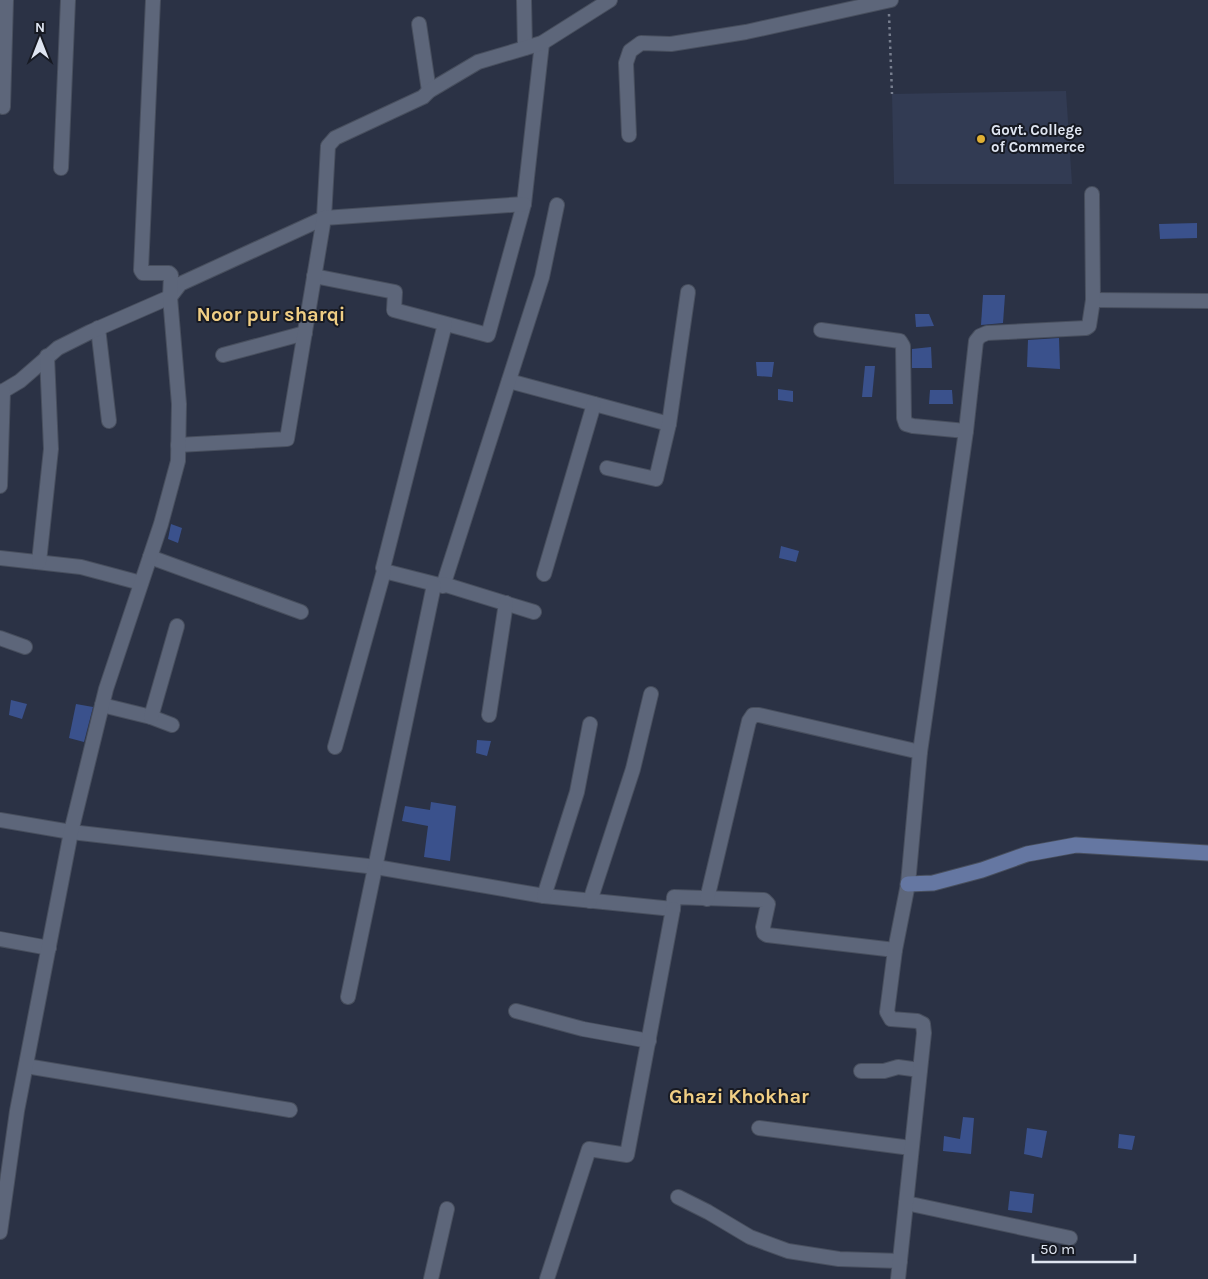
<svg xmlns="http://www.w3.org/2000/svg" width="1208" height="1279" viewBox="0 0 1208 1279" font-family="Karla,sans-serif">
<rect width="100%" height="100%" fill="#2b3245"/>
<polygon fill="#323b53" points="1066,91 1072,184 894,184 892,94"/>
<g fill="#3a518c">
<polygon points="1197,223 1197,238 1160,239 1159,224"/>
<polygon points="983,295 1005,295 1003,323 981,325"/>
<polygon points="915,314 929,314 934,326 916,327"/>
<polygon points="1059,338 1060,369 1027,367 1028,340"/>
<polygon points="931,347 932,368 912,368 912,349"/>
<polygon points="756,362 774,362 772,377 757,376"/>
<polygon points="865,366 875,366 872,397 862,397"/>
<polygon points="778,389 793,391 793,402 778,400"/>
<polygon points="930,390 952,390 953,404 929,404"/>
<polygon points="171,524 182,528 178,543 168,539"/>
<polygon points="781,546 799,551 796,562 779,558"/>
<polygon points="11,700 27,704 22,719 9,715"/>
<polygon points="76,704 93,707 84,742 69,738"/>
<polygon points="477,740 491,741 487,756 476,753"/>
<polygon points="431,802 456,806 450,861 424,857 428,826 402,821 405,806 430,810"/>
<polygon points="963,1117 974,1118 971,1154 943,1151 944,1136 960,1139"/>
<polygon points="1027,1128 1047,1131 1042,1158 1024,1154"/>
<polygon points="1119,1134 1135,1136 1132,1150 1118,1148"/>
<polygon points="1010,1191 1034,1194 1032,1213 1008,1210"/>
</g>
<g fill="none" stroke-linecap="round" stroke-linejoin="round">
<defs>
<g id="street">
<polyline points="524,0 525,48"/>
<polyline points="419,24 429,91"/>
<polyline points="3,107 6,0"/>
<polyline points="629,135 626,63 630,51 641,43 671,44 746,32 891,0"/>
<polyline points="61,168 68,0"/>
<polyline points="314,276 395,292 394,310 488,335 524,204 542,43"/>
<polyline points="1093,300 1208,301"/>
<polyline points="98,328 109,421"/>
<polyline points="821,330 900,341 903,346 904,418 906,424 913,426 966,431"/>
<polyline points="223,355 305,333"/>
<polyline points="509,381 669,424"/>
<polyline points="0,393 20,381 58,348 90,332 170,297 180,284 324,218 328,146 335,138 423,97 429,91 478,62 542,43 610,0"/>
<polyline points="178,445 287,439 324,218 524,204"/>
<polyline points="607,468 656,479 669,424 688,292"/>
<polyline points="0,486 3,391"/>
<polyline points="150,557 301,612"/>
<polyline points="0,558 81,567 141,583"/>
<polyline points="39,562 51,449 47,356"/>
<polyline points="384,571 443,586 542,277 557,205"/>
<polyline points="544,574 594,404"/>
<polyline points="443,584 534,612"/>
<polyline points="0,638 25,647"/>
<polyline points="102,705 151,717 172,725"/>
<polyline points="489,715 506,603"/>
<polyline points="151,717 177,626"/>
<polyline points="335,747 384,571 383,568 445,324"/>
<polyline points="0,820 71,832 376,867 544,896 673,909 674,897 764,900 768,904 763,927 764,933 767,935 895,950"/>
<polyline points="544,896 577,792 590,724"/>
<polyline points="707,899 749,721 753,715 759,715 920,752"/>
<polyline points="590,901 633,769 651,694"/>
<polyline points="0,939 49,948"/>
<polyline points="348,997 434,585"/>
<polyline points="516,1011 583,1029 649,1041"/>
<polyline points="26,1066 290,1110"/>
<polyline points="861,1071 884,1071 898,1067 920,1070"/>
<polyline points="759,1128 911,1148"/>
<polyline points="678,1197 708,1212 750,1237 788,1251 839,1259 900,1261"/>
<polyline points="906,1203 1070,1238"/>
<polyline points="0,1232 17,1111 71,832 106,689 161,524 178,461 179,404 170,297 171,275 169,273 143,273 141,270 153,0"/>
<polyline points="431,1279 447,1209"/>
<polyline points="547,1279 589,1149 627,1155 673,909"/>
<polyline points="898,1279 924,1033 923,1024 917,1021 891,1019 887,1012 895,950 908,884 920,752 966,431 976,341 980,336 987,333 1086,328 1089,326 1093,300 1092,194"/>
</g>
<polyline id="secondary" points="908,884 933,883 982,870 1027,854 1076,845 1208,853"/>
</defs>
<use href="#street" stroke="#484f5e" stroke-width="16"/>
<use href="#secondary" stroke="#484f5e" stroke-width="17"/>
<polyline stroke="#787f8f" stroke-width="2.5" stroke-dasharray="2.5 4" stroke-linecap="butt" points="889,14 892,94"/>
<use href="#street" stroke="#5d667a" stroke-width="14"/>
<use href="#secondary" stroke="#6577a2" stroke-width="15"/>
</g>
<circle fill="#e0b034" stroke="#171a23" stroke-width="2" cx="981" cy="139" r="5"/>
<g text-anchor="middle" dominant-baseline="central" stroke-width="4" stroke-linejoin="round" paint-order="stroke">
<g font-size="15" font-weight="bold" fill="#dfe5f1" stroke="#171a23" text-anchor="start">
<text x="991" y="130">Govt. College<tspan x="991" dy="17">of Commerce</tspan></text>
</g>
<g font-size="20" font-weight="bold" fill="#f0ce84" stroke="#171a23">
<text x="271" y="314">Noor pur sharqi</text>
<text x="739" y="1096">Ghazi Khokhar</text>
</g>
</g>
<g transform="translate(40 40)" stroke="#171a23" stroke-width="4" paint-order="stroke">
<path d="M0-4L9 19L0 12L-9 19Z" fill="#dfe5f1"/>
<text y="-8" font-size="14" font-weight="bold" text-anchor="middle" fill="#dfe5f1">N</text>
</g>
<path d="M1033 1254v8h102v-8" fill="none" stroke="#dfe5f1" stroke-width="2.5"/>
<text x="1040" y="1254" font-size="15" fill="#dfe5f1" stroke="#171a23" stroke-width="4" paint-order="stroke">50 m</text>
</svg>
